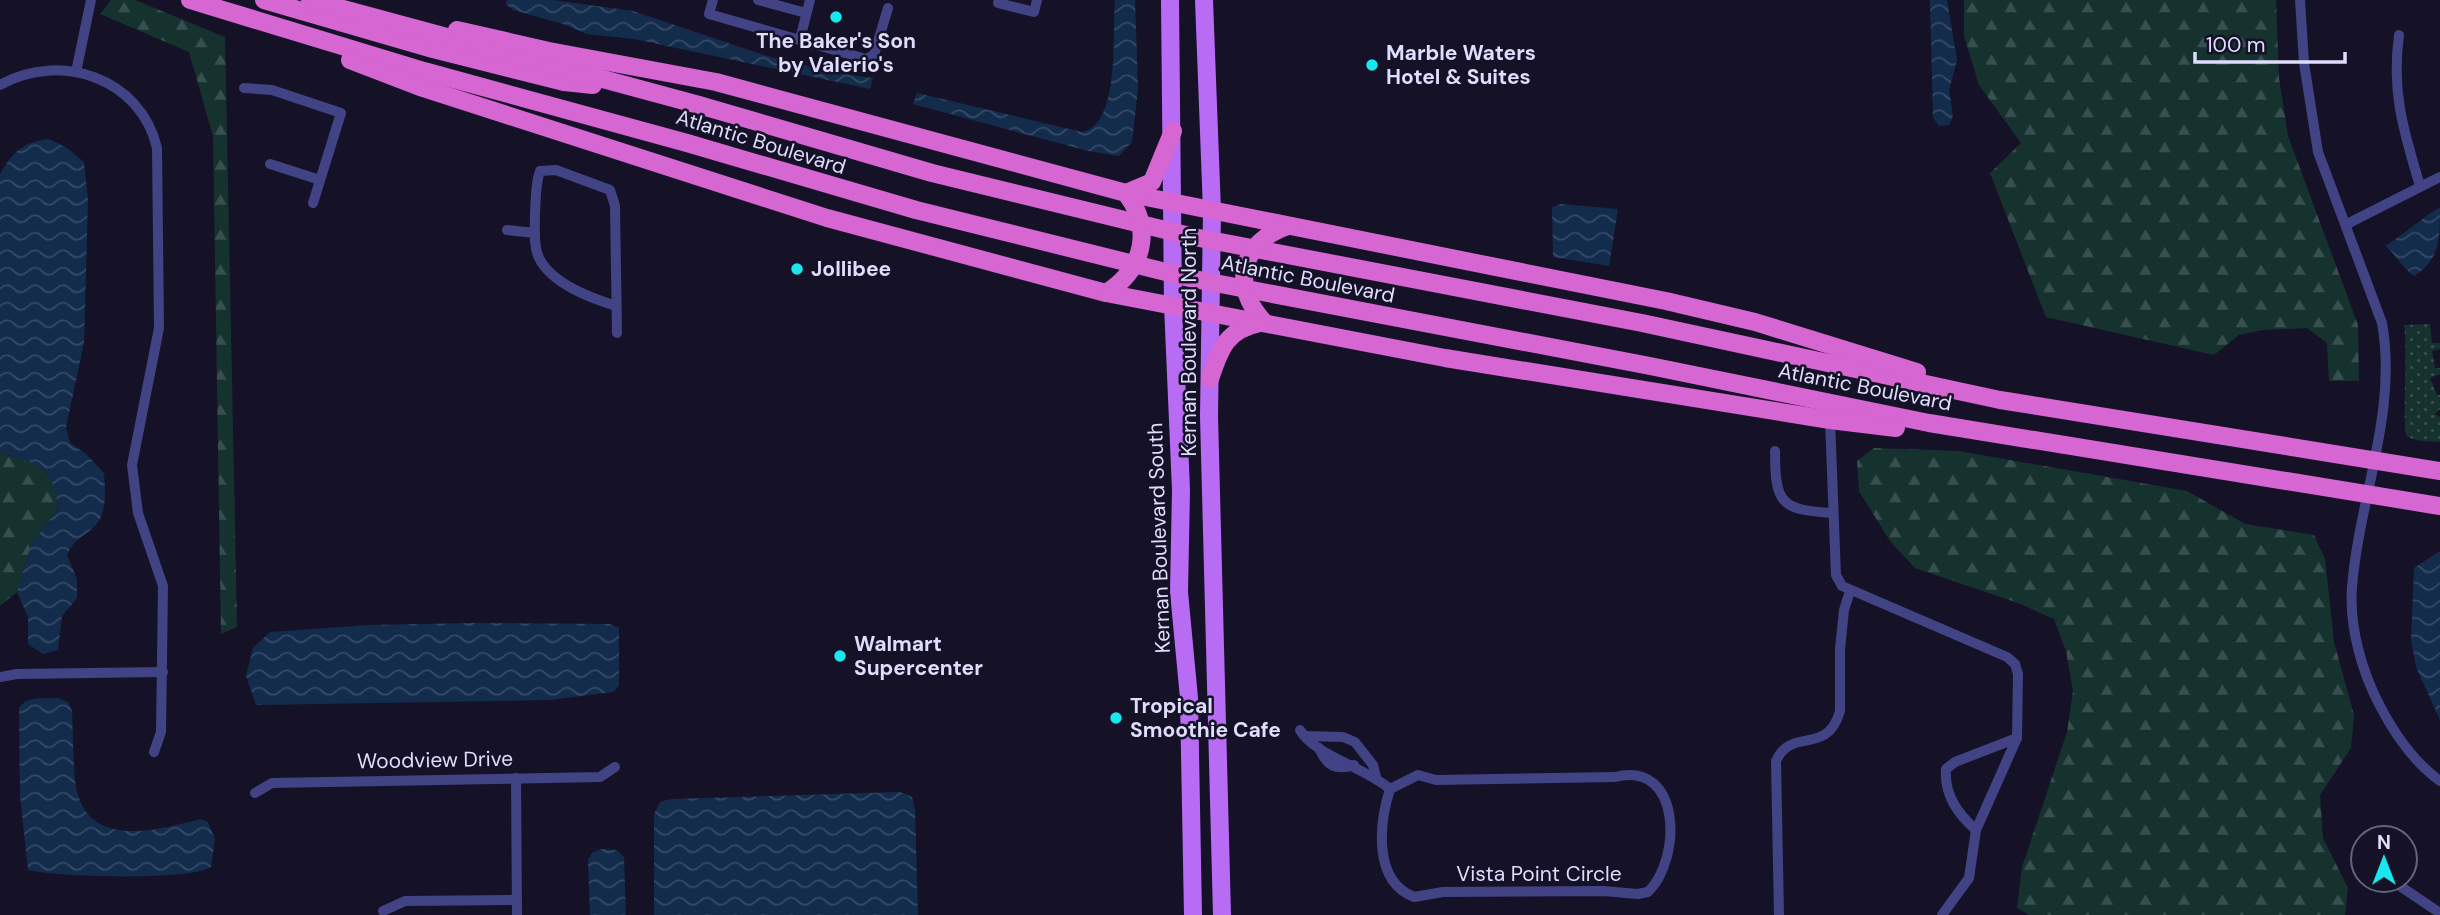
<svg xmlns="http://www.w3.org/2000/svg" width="2440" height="915" viewBox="0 0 2440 915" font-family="'DM Sans',sans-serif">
<defs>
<pattern id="grass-dots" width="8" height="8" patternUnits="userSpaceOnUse" patternTransform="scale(1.75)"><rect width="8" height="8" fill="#16322f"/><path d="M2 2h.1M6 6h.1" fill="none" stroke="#374f4e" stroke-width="1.8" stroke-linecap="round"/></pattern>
<pattern id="forest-firs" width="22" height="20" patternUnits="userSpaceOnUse" patternTransform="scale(1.75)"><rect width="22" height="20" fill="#16322f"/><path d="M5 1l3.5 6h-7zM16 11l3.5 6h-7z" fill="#374f4e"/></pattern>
<pattern id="water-waves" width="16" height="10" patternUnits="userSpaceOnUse" patternTransform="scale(1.75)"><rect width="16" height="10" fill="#132c4c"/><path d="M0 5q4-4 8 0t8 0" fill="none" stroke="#354a67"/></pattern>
</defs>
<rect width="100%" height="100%" fill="#151228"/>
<path fill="url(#grass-dots)" d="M2430,324L2432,343H2440V349L2432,351L2435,368H2440V374L2430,378L2437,395H2440V409L2435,414L2440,417V442C2432,441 2414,442 2407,436C2402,430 2408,343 2404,325Z"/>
<g fill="url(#forest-firs)">
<polygon points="111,0 135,0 225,37 237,627 221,634 213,136 189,52 100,14"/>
<polygon points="1964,0 2276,0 2279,78 2288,136 2358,325 2359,381 2329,381 2327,343 2307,328 2262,330 2239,335 2214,355 2046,317 1990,173 2021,143 1979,85 1964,36"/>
<polygon points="1874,448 1959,451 2187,491 2245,524 2314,535 2325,559 2334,642 2354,715 2351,748 2320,795 2323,838 2348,888 2345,915 2029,915 2017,908 2022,867 2067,732 2073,691 2066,651 2054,619 2018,603 1915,568 1890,541 1859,491 1857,461"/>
<polygon points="0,453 35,462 55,482 58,508 31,545 17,592 0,606"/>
</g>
<g fill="url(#water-waves)">
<polygon points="507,0 553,0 633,11 767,56 831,72 873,78 870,89 634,39 587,34 563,24 513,10 506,4"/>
<path d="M1115,0H1135L1138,89L1132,142L1119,156L1088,151L913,104L917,93L1082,132C1121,125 1112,31 1115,0Z"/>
<polygon points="1930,0 1947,0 1957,60 1949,90 1953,116 1949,125 1939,126 1933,118"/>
<path d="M49,139L67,148L84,162L88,200L84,343L66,427L70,443L85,453L104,473C105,490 108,513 94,527C83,537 73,540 67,555L77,579V598L62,616L58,650L43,654L28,644V617L17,592L31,545L58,508C54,466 38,463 0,453V174C13,152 23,142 49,139Z"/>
<polygon points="1561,204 1618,209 1609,266 1553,257 1552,207"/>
<path d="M2440,207C2440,239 2440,260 2414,276C2401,267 2397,255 2385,246C2405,234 2420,219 2440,207Z"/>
<polygon points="2440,551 2440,720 2416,667 2411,640 2414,568"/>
<polygon points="474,623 610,624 619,628 619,686 613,692 550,700 256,705 246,676 253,648 270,632 370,625"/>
<path d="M58,698L68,702L72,711C73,734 73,757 75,780C83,851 155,831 201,819L208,822L215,839L211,867C190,881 56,877 28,870L20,796L19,708C27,695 44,699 58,698Z"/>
<polygon points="900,792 912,797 915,809 918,915 654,915 654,814 660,802 672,799"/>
<polygon points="601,849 617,850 624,857 626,915 590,915 588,860 592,853"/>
</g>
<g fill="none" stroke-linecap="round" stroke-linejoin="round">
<g stroke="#414384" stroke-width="10">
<polyline points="713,0 709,14 866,59 874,55 888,8"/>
<polyline points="758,0 806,13"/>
<path d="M2300,0L2304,63L2318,152L2382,323C2398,412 2359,499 2352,587C2349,627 2362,672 2380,706C2395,735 2414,762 2440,781"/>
<polyline points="998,3 1034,12 1037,0"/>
<path d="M2399,35C2391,92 2404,132 2420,186"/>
<polyline points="800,39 810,0"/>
<polyline points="76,72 91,0"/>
<path d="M0,85C60,51 141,78 157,148L159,328L132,465L138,513L163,586L161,732L154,752"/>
<polyline points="244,88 272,90 341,113 313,203"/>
<polyline points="270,164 320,180"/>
<polyline points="2347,224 2440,177"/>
<polyline points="507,230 535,233"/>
<path d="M616,306C591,298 552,284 539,258C533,246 535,227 535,214C536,199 535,185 540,171L556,170L610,190L615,206L617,333"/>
<polyline points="1830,420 1836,575 1842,586 2007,657 2015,664 2018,674 2017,738 1976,830 1969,878 1942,915"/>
<path d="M1775,451C1775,504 1781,510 1833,513"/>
<polyline points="0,677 17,674 163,672"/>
<path d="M1300,730C1314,755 1366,768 1390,789L1418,775L1436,780L1615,777C1682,760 1682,859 1648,892L1638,894L1603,891L1443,892L1414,897C1373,881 1379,824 1390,789"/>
<polyline points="1306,736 1343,737 1355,742 1373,765 1376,777"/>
<path d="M1319,748C1327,766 1335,771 1354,765"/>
<polyline points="516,778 517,915"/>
<polyline points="255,793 272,783 600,777 615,767"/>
<path d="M1976,830C1958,814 1944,795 1946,769L1955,762L2017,738"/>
<polyline points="2391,880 2440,913"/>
<polyline points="383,911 405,901 517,900"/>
<path d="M1779,915L1776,761C1791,726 1827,757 1840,711V649L1844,610L1850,591"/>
</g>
<g stroke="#b86cf4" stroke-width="18">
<polyline points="1170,0 1173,305 1181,490 1179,592 1189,698 1193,915"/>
<polyline points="1204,0 1212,211 1209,416 1222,915"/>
</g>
<g stroke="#d666d2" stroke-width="18">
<polyline points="190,0 424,71 687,143 916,210 1194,279 1650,366 1929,423 2440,506"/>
<polyline points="264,0 433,49 564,82 593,85"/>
<polyline points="310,0 699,105 932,173 1194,237 1642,323 2000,400 2440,471"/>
<polyline points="457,30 549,51 716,82 1126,193 1666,301 1755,322 1917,372"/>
<polyline points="350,60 423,88 827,218 1106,293 1445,358 1830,420 1896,428"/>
<path d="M1106,293C1144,269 1153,229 1126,193L1152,182L1173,131"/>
<path d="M1264,322C1230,285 1241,242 1288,226"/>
<path d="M1210,379C1220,349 1226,330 1260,323"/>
</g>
</g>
<g fill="#18e7ed" stroke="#151228" stroke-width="2.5">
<circle cx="836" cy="17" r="7"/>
<circle cx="1372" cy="65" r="7"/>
<circle cx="797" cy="269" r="7"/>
<circle cx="840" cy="656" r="7"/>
<circle cx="1116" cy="718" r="7"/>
</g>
<g text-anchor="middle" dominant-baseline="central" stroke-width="5" stroke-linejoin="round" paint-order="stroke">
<g font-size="21" font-weight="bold" fill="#deddfc" stroke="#151228" text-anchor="start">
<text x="836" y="41" text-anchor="middle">The Baker's Son<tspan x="836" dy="24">by Valerio's</tspan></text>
<text x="1386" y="53">Marble Waters<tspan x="1386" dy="24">Hotel &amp; Suites</tspan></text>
<text x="811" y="269">Jollibee</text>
<text x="854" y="644">Walmart<tspan x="854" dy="24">Supercenter</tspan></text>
<text x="1130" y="706">Tropical<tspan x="1130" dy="24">Smoothie Cafe</tspan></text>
</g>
<g font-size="21" fill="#deddfc" stroke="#151228">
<text transform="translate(761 142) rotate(17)">Atlantic Boulevard</text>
<text transform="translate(1308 279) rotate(11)">Atlantic Boulevard</text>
<text transform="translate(1189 342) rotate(-90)">Kernan Boulevard North</text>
<text transform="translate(1865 387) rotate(11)">Atlantic Boulevard</text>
<text transform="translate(1159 538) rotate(-92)">Kernan Boulevard South</text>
<text transform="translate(435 760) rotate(-1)">Woodview Drive</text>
<text x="1539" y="874">Vista Point Circle</text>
</g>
</g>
<g transform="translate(2384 859)"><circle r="33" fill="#151228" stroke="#65637d" stroke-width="2"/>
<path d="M0-5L12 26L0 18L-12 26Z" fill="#18e7ed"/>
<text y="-10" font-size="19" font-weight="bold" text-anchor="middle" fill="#deddfc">N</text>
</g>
<path d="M2195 52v10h150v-10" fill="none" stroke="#deddfc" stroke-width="3.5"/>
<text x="2206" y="52" font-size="21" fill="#deddfc" stroke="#151228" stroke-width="5" paint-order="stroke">100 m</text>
</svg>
